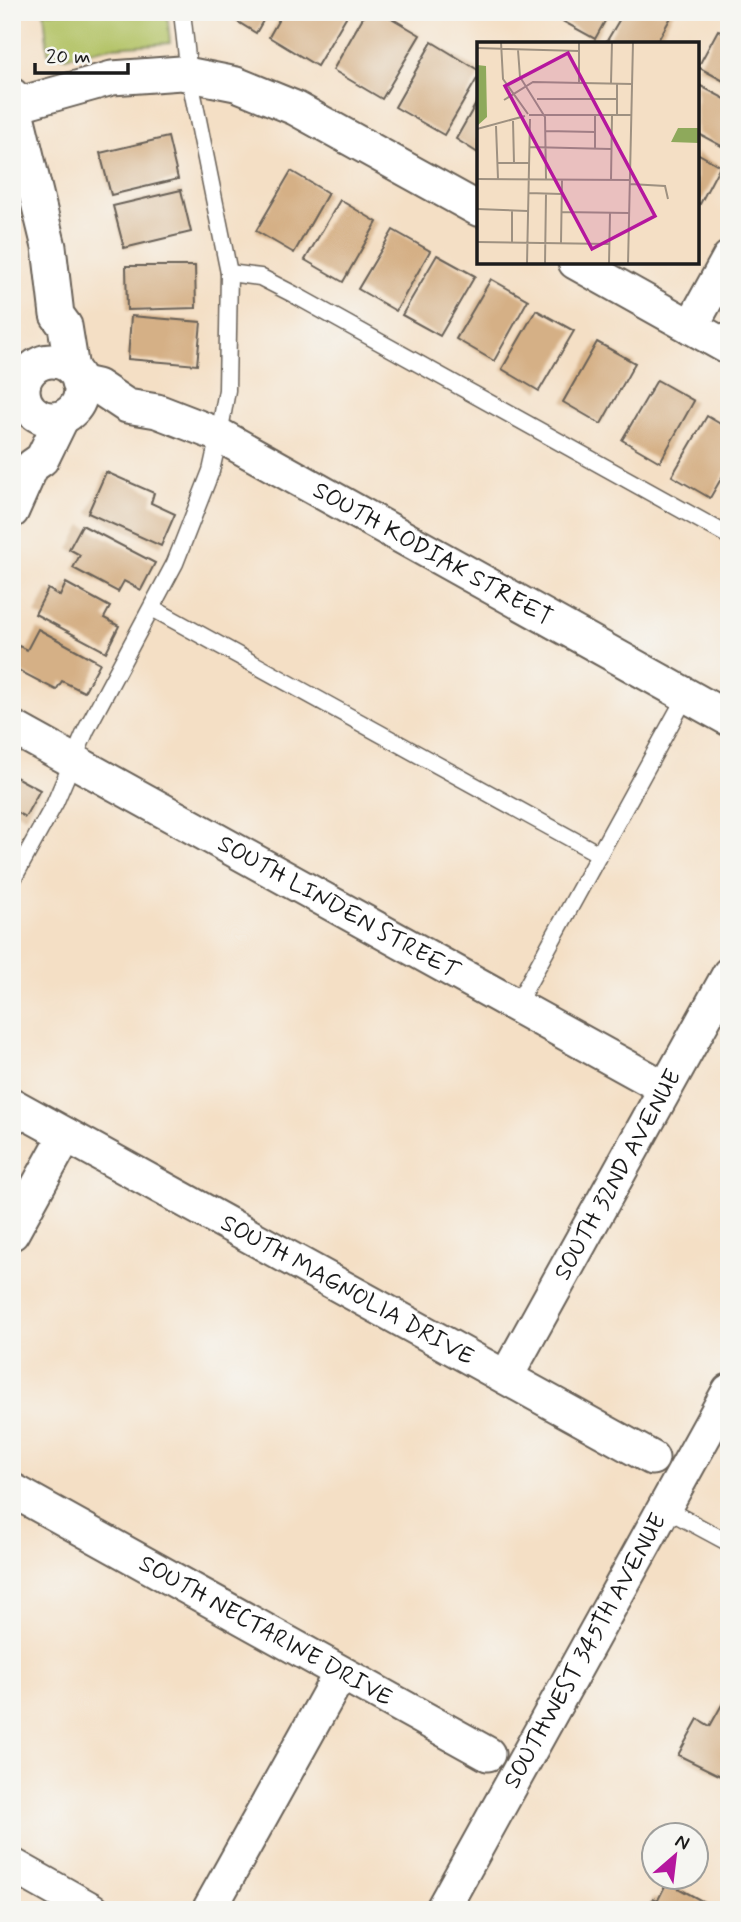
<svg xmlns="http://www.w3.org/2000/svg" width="741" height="1922" viewBox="0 0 741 1922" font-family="Mynerve,sans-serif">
<rect width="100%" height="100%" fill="#f6f6f2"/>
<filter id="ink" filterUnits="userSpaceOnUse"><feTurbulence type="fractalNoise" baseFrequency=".0143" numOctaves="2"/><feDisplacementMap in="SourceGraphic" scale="14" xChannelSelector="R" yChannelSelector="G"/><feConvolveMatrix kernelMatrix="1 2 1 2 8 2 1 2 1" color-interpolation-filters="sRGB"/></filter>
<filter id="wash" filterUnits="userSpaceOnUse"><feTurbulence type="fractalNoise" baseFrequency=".00686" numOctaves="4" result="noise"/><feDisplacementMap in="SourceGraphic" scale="28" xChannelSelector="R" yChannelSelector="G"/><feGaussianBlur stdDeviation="1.57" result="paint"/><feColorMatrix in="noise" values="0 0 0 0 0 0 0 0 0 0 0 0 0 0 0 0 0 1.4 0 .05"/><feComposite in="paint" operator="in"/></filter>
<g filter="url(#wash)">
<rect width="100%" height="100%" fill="#f4dfc5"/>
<polygon fill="#b3c366" stroke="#687041" stroke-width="2" points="44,12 167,12 170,43 112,47 65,57 48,53"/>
<g id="blocks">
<g fill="#d5b086">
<polygon points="222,12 268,12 256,33"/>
<polygon points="283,12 349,12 317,66 269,37"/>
<polygon points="366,12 381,12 420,35 382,99 333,70"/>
<polygon points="560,12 610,12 595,39 557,18"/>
<polygon points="624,12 674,12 656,44 605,44"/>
<polygon points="718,30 729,35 729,84 698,67"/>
<polygon points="432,42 478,70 478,77 444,135 395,107"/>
<polygon points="697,84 729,101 729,150 697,133"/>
<polygon points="478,100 478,153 456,139"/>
<polygon points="168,137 178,179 111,195 100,153"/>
<polygon points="697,153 720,166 700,204 697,202"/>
<polygon points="291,171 328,193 294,253 256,231"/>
<polygon points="181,190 191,232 124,248 113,206"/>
<polygon points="340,200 377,222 343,282 305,260"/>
<polygon points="393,230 430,251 396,311 358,289"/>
<polygon points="437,255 475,276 440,336 402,315"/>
<polygon points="126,266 195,266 196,308 127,310"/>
<polygon points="491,279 528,300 494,361 456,339"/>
<polygon points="536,310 574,331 539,391 502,369"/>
<polygon points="131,316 201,322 197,365 128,359"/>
<polygon points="597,342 635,363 601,424 563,402"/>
<polygon points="657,380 694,401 660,462 622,440"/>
<polygon points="707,416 729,429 729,465 710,498 672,476"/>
<polygon points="106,472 154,493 151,503 175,514 161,546 88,513"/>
<polygon points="82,525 155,563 141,590 124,581 118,592 73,568 80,555 69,549"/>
<polygon points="66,583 110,607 104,618 119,626 106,652 35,614 48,589 60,596"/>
<polygon points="38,629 100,663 84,692 62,681 56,690 12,667 12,658 19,646 27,650"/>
<polygon points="12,775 40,790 25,817 12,810"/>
<polygon points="729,1692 729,1780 678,1755 698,1719 710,1726"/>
<polygon points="667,1882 715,1908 714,1910 647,1910 653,1898 658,1900"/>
</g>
</g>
</g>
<g filter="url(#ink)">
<use href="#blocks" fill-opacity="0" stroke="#686057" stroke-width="2"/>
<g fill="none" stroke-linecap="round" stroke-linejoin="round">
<defs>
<g id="service">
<polyline points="229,273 260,277 293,294 729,536"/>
<polyline points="152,608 599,854"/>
<polyline points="12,881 55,803 86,730 175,563 211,471 219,435 227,390 229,273 189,75 182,12"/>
<polyline points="517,1004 686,696"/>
<polyline points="664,1508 729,1543"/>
</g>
<g id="minor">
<polyline points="12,95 49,247 57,315 65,326 72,369"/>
<polyline points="12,106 112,78 181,73 236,84 295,108 478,209"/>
<polyline points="575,262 729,348"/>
<polyline points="691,327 729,258"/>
<circle cx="52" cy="390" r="29"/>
<path id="s1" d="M79,382L97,386L127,406L157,411L219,435L729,719"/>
<polyline points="12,511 32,466 42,459 62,418"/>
<path id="s2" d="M12,727L665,1088"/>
<path id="s3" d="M12,1105L652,1458"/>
<polyline points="12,1233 66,1135"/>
<path id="s4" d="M506,1377L729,974"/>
<path id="s5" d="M12,1490L488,1754"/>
<polyline points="12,1865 92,1910"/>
<polyline points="209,1910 340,1674"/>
<path id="s6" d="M442,1910L729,1391"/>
</g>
</defs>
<use href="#service" stroke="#686057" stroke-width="19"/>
<use href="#minor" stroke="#686057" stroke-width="37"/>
<use href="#service" stroke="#fff" stroke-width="16"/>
<use href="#minor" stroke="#fff" stroke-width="33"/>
</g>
</g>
<g text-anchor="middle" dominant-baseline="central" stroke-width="6" stroke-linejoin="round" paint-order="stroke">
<g font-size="24" fill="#1c1c1c" stroke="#f6f6f2">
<text stroke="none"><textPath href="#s1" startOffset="396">SOUTH KODIAK STREET</textPath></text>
<text stroke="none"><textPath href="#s2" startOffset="373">SOUTH LINDEN STREET</textPath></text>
<text stroke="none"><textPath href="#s4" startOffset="231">SOUTH 32ND AVENUE</textPath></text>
<text stroke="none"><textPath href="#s3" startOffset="383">SOUTH MAGNOLIA DRIVE</textPath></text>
<text stroke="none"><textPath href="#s5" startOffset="290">SOUTH NECTARINE DRIVE</textPath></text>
<text stroke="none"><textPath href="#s6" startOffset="296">SOUTHWEST 345TH AVENUE</textPath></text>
</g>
</g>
<g transform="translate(477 42)">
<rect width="222" height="222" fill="#f4dfc5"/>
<path d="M0,23L9,24L10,75L0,84ZM201,86H222V101L194,100Z" fill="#8ea95b"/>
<path fill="none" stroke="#9e9181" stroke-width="2" d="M24,0L26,37L51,72M0,6L102,9M41,8L43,35L68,75L69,137M102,41V0M134,41L135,0M60,57H140M27,58L56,40L155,42M52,73H154M140,73V41M36,79L37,121M19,84L21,137M0,87L48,74M69,89L118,90M52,105L134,107M118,106V72M21,121H52M0,137L153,138M134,138L135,73M153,142L188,144L191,157M51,151L85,152M0,167L51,169M85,170L152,171M0,200L132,202M35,201V168M84,201L85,138M50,222L53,77M68,222L69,152M132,222L133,171M151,222L156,0"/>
<path fill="#b5179e" fill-opacity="0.15" stroke="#b5179e" stroke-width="3.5" d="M91,11L178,174L115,207L28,44Z"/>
<rect width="222" height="222" fill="none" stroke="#1c1c1c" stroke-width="3.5"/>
</g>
<rect width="741" height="1922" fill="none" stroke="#f6f6f2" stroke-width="42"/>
<g transform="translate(675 1856) rotate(28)"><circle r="33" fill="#f6f6f2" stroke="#9f9f9c" stroke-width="2"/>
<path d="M0-5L12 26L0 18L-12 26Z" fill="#b5179e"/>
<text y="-10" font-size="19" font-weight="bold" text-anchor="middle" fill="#1c1c1c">N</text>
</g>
<path d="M35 63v10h93v-10" fill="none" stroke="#1c1c1c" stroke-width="3.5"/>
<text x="46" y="63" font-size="21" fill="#1c1c1c" stroke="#f6f6f2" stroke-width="5" paint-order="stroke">20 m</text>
</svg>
